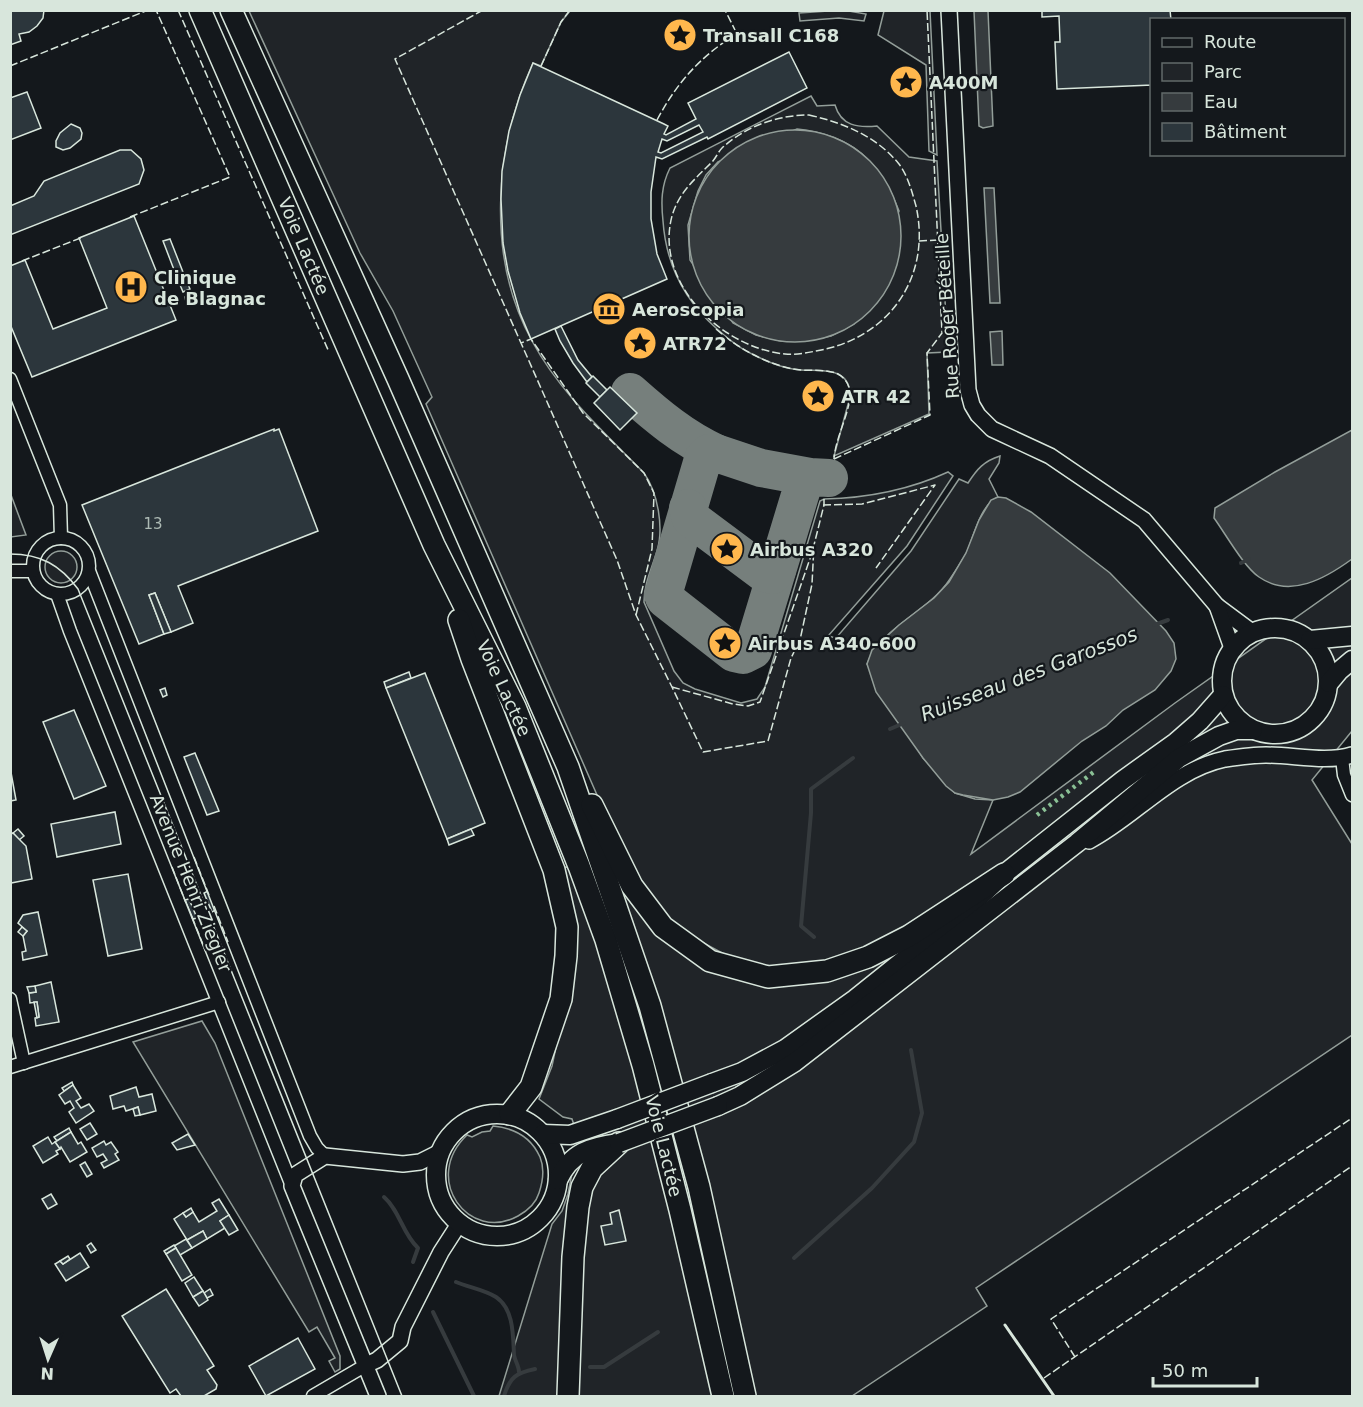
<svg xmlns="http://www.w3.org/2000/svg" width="1363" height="1407" viewBox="0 0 1363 1407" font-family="'DejaVu Sans',sans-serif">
<rect width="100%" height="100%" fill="#14181c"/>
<g fill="#202428" stroke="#939e99" stroke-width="1.5" fill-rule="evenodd">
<polygon points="843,10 866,14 864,21 839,18 800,21 799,13"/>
<path d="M249,11H570L561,22L541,66L533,63C494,148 486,258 532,341C560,393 604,432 644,473C658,493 664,528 657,551C652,568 644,584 644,602L674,671L683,683L695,689L741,703L757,699L765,687L820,501L824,499C867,498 909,490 948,472L953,476L907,546L828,636L836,638L911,551L959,479L968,483C977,469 984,461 1000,456L999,463L989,479L998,497C981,504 974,535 967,552C962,561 956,570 950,579C928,613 882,626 867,664L923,758L955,793L975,799L993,800L971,854L1175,703L1352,578V731L1312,780L1352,844V1035L976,1288L987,1306L852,1396H499L552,1224L562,1211L568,1194L572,1173L585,1159L572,1119L563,1117L539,1099L552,1066L572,971L561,868L566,867L626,892L690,952L724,954L683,932L654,905L625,859L426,404L432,397L393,311L360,253Z"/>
<polygon points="884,11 930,11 937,155 929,151 926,65 878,35"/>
<path d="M811,96L817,106L835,105C841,126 858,128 877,126L909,157L937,161L948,352L927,353L929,414L834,456L850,397C850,387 848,379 838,374C825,368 807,372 793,369C780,367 766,361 754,355C740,349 728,339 717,329C684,300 666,265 663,221C661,202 661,186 670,168ZM797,129C852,135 880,161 899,211L854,324L831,336L806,341H781L756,335L733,323L690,260L688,225L698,191L706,175L718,162Z"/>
<polygon points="11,495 26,535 11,537"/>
<circle cx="61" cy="567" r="16"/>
<polygon points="202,1021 215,1043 340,1356 340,1369 335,1372 329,1361 335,1358 317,1327 309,1332 133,1042"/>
<path d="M493,1126C515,1128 531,1137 540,1157C545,1169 543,1181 539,1193C536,1203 527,1211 518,1216C469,1243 421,1179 467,1135L472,1137L482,1132L490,1131Z"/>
</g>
<g fill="#363b3e" stroke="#939e99" stroke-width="1.5">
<polygon points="974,11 988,11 993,126 983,128 979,126"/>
<circle cx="795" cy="236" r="106"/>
<polygon points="984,188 994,188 1000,303 990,303"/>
<polygon points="1002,331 1003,365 992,365 990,332"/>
<path d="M1352,430V559C1326,578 1290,599 1259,577C1244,567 1225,533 1214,518L1215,508L1275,472Z"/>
<polygon points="998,497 1006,498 1031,512 1110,573 1166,631 1174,643 1176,659 1171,671 1155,690 1123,710 1106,726 1082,741 1020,792 1008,797 993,800 963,795 955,793 946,786 923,758 876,692 867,664 872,650 899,625 934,598 949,582 966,553 979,520 991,500"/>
</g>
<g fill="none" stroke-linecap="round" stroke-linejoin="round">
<g stroke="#363b3e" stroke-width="4">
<polyline points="1241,563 1249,559"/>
<polyline points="1154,625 1168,620"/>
<polyline points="890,729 904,723"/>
<polyline points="814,937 801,926 811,813 811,789 853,758"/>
<path d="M384,1197C400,1211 402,1233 418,1248L413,1262"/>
<polyline points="794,1258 872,1188 914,1142 922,1113 911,1050"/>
<path d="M456,1282C468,1287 485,1290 496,1297C514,1309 513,1336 514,1355C515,1361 519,1366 519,1372"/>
<polyline points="433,1312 474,1396"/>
<polyline points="590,1367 604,1367 658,1332"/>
<path d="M504,1396C510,1377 516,1373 535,1369"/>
</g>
<g stroke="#767f7c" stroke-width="38">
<path d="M630,392C657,416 683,438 716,453"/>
<polyline points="810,477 761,468 716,453 709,453 703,459 663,595 665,599 734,653 743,655 753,650 804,482 810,477 829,478"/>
<polyline points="688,508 690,517 693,520 764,573 772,575 777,570"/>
</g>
</g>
<g fill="#2c363c" stroke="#d8e6dc" stroke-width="1.5" fill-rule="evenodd">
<polygon points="10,10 44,10 43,18 37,26 29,32 19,34 21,41 10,45"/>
<polygon points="1042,10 1170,10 1171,20 1152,20 1152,85 1057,89 1055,42 1060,42 1059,16 1042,17"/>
<path d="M789,52L807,88L708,139L707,137L662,159L656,157L651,192V219L657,254L667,279L531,339L520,313L508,271L503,243L501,199L502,171L509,131L520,95L533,63L664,124L668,126L664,134L666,135L696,119L688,103ZM699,125L703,132L661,153L658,152L662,139L667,141Z"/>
<polygon points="27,92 41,128 10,140 10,98"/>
<polygon points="71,124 80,128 82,133 81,139 70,148 63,150 56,147 56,141 60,133"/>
<polygon points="120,150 131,150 141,159 144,170 139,184 10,235 10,206 34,196 44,181"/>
<polygon points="134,216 176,320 32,377 10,324 10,266 25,260 53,329 107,308 79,238"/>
<polygon points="170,239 183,272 176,275 163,241"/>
<polygon points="185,277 190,289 183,292 178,280"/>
<polygon points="191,294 193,299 186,302 185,297"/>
<polygon points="561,326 578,360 592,377 587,382 573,363 560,341 555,329"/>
<polygon points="593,376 607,390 600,397 586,383"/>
<polygon points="610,387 637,413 620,430 594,403"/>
<polygon points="274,429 274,431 279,429 318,531 178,586 193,623 171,632 155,593 149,595 164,634 139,644 82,505"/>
<polygon points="155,593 171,632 164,634 149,595"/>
<polygon points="409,672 411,678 386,688 384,682"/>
<polygon points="425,673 485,823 447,839 386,688"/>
<polygon points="165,688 167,695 163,697 160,690"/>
<polygon points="74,710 106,786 74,799 43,722"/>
<polygon points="195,753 219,811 207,815 184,757"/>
<polygon points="10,767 16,800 10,801"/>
<polygon points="115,812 121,844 57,857 51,824"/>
<polygon points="18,829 24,836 19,840 13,833"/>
<polygon points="471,829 474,835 449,845 447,839"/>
<polygon points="13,833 26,846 32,879 11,883 10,835"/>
<polygon points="128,874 142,949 108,956 93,880"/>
<polygon points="208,891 215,910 212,912 204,893"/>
<polygon points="189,899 197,918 193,919 185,900"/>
<polygon points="38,912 47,955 23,960 22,952 26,951 23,936 27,931 18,923 23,915"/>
<polygon points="22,927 27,931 23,936 18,932"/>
<polygon points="51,982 59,1022 36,1026 35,1018 39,1017 37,1002 30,1003 29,993 36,992 35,986"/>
<polygon points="35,986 36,992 29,993 27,987"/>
<polygon points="34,1002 37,1002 39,1017 37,1018"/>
<polygon points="72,1082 73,1085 64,1091 62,1088"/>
<polygon points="73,1085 81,1098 76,1101 81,1108 89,1104 94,1111 76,1123 69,1112 74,1108 70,1101 65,1104 59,1095"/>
<polygon points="136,1087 139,1097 152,1094 156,1111 140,1115 138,1107 126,1111 124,1106 113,1109 110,1096"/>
<polygon points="138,1107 140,1115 135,1116 133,1109"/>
<polygon points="90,1123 97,1134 87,1140 80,1129"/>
<polygon points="69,1128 71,1132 57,1141 54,1137"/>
<polygon points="71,1132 78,1144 81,1142 87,1152 70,1162 61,1147 60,1149 55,1142"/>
<polygon points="188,1134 195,1145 177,1150 172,1143"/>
<polygon points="48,1137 52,1144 55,1142 60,1149 56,1151 58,1154 43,1163 33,1146"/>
<polygon points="104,1141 106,1145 111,1142 118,1152 115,1154 119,1160 104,1168 101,1163 107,1160 103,1154 97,1157 92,1148"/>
<polygon points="85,1162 92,1174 87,1177 80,1165"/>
<polygon points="51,1194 57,1204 48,1209 42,1199"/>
<polygon points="219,1199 229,1215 220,1221 225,1228 207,1239 203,1231 187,1240 174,1219 183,1213 186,1217 193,1212 199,1222 217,1211 212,1203"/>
<polygon points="191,1208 193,1212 186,1217 183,1213"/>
<polygon points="619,1210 626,1241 605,1245 601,1226 612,1224 610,1213"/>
<polygon points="229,1215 238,1230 229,1235 220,1221"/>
<polygon points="203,1231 207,1239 192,1248 187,1240"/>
<polygon points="186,1239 192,1248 180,1255 174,1246"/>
<polygon points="91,1243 96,1250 91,1253 87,1246"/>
<polygon points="174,1245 176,1248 166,1254 164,1251"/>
<polygon points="176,1248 192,1275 182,1281 166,1254"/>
<polygon points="80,1253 89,1267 66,1281 55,1264 60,1261 63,1264"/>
<polygon points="68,1256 70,1259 63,1264 60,1261"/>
<polygon points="194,1277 203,1291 193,1297 185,1283"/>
<polygon points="166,1289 214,1366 207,1370 217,1385 216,1389 204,1396 181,1396 176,1389 170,1393 122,1316"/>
<polygon points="210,1289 213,1295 207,1298 204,1293"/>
<polygon points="203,1291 208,1300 199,1306 193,1297"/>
<polygon points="298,1338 315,1369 266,1396 249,1366"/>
</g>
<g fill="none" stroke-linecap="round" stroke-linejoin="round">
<defs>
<g id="minor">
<polyline points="10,379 60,505 61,538"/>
<circle cx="61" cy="566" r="28"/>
<polyline points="10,571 33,571"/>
<polyline points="89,571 310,1136 317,1148 325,1156"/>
<polyline points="57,594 70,631 292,1186"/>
<polyline points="1342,758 1344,775 1352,795"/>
<polyline points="10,999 24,1063"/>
<polyline points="10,1067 219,1002"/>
<polyline points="313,1396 366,1365"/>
</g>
<g id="tertiary">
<polyline points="949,10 968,390 972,405 978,415 992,429 1050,456 1144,520 1217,606 1252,632"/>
<polyline points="1217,606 1232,648"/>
<path d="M1089,841C1135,817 1172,770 1225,759C1239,757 1253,755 1266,755C1295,755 1325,763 1352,755"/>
<polyline points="366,1365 377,1360 400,1341 403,1327 441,1252 459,1224"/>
<polyline points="378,1396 292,1186 295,1175 325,1156 403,1164 420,1162 440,1152"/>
</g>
<g id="secondary">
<circle cx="1275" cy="681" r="53"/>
<polyline points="1310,640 1352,636"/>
<polyline points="1329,683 1339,671 1352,660"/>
<polyline points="712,1083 742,1072 785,1049 855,999 966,910 1004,874 1123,780 1176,742 1200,721 1223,695"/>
<polyline points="718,1106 740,1096 795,1062 1077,843 1179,758 1219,736 1236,730 1253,730"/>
<circle cx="497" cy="1175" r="61"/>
<polyline points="543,1134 570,1135 617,1119"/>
<path d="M558,1180C571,1152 590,1147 619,1143"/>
</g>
<g id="trunk">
<polyline points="200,10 434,545 515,707 579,866 606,940 643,1065 680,1210 723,1396"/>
<polyline points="231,10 398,379 568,767 650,1006 699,1187 745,1396"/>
<polyline points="459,620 472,659 554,870 567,927 566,956 561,999 531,1087 510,1114"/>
<polyline points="592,805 632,886 663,927 710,961 768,977 827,971 868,957 909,936 1004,874"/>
<polyline points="568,1396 573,1257 578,1207 582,1187 592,1168 619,1143"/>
</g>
</defs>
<use href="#minor" stroke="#d8e6dc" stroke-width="15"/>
<use href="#tertiary" stroke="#d8e6dc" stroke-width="18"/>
<use href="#secondary" stroke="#d8e6dc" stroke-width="21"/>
<use href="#trunk" stroke="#d8e6dc" stroke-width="24"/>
<use href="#minor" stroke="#14181c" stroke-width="12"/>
<use href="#tertiary" stroke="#14181c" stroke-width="15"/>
<use href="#secondary" stroke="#14181c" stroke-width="18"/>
<use href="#trunk" stroke="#14181c" stroke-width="21"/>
<path stroke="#d8e6dc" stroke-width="1.5" d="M10,554C41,554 60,565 78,589L402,1396"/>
<defs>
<g id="secondary-bridge">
<polyline points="617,1119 712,1083"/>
<polyline points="619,1143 718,1106"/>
</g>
</defs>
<use href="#secondary-bridge" stroke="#d8e6dc" stroke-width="21" stroke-linecap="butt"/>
<use href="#secondary-bridge" stroke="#14181c" stroke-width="18"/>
<polyline stroke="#8ac095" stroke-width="4.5" stroke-dasharray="3 4.5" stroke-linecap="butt" points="1037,815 1095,771"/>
<g stroke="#d8e6dc" stroke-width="1.5" stroke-dasharray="8 3" stroke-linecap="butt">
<polyline points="178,10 329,352"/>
<polyline points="483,10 395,59 521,343"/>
<polyline points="10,66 148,10"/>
<polyline points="541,66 561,22 570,10"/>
<path d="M809,115C844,123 876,136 899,164C908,176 912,192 916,206C932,278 888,339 816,351C806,353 796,355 785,354C722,348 654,283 672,216C679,192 695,179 712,162C716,158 718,152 722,148C746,126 778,115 809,115Z"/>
<path d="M657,120C676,84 701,55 737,34L725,10"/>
<polyline points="130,217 230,177 156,10"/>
<polyline points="919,241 938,240"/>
<polyline points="22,261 83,237"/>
<path d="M716,329C738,348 764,363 793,369C807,372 824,368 838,374C845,378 849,384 850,392C852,407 835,439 834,459"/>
<polyline points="834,459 930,415 927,353 942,333 927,10"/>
<polyline points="823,505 862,504 935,485 876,568"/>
<polyline points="636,615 652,549 654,493 644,473 583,413 531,339 521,343 617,560 636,615 672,687 703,752 768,741 791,658 800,640 812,584 814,545 824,505 824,499"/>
<polyline points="672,687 733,704 748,706 760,702 812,553"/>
<polyline points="194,857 209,895"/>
<polyline points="172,867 186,903"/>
<polyline points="214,906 228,942"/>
<polyline points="192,917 206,952"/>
<polyline points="1075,1357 1051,1319 1352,1118"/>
<polyline points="1044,1378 1352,1166"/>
</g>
<polyline stroke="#d8e6dc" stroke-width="3" points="1005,1325 1054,1396"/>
</g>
<defs>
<symbol id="sight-disc" viewBox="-11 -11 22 22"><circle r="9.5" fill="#ffb74d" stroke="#14181c"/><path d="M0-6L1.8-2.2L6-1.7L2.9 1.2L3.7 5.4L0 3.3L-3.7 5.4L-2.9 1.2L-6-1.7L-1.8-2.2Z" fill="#111"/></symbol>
<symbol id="hospital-disc" viewBox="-11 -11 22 22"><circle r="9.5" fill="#ffb74d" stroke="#14181c"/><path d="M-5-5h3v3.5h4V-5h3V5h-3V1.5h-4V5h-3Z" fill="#111"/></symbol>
<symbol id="museum-disc" viewBox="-11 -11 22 22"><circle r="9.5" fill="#ffb74d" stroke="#14181c"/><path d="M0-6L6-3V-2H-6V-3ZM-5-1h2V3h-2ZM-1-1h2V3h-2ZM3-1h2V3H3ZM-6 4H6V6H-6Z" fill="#111"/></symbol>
</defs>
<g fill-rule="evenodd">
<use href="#sight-disc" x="661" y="16" width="38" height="38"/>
<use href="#sight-disc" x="887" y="63" width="38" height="38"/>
<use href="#hospital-disc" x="112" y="268" width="38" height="38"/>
<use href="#museum-disc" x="590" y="290" width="38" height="38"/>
<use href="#sight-disc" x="621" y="324" width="38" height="38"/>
<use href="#sight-disc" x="799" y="377" width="38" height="38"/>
<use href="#sight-disc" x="708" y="530" width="38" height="38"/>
<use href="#sight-disc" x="706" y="624" width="38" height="38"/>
</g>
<g text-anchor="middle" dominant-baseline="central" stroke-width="4.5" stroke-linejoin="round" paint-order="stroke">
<g font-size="15" fill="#adbab4">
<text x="153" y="524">13</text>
</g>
<g font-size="18" font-weight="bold" fill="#d8e6dc" stroke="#14181c" text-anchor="start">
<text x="703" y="35">Transall C168</text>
<text x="929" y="82">A400M</text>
<text x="154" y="277">Clinique<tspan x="154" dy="21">de Blagnac</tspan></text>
<text x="632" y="309">Aeroscopia</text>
<text x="663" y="343">ATR72</text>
<text x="841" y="396">ATR 42</text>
<text x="750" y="549">Airbus A320</text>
<text x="748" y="643">Airbus A340-600</text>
</g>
<g font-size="18" fill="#d8e6dc" stroke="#14181c">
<text transform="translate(304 246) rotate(67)">Voie Lactée</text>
<text transform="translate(947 316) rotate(-94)">Rue Roger Béteille</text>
<text transform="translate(504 688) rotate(65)">Voie Lactée</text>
<text transform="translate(191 883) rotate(68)">Avenue Henri Ziegler</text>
<text transform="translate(664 1146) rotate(76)">Voie Lactée</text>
</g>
<g font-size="20" font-style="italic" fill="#d8e6dc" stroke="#14181c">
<text transform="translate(1029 674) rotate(-21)">Ruisseau des Garossos</text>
</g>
</g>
<rect width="1363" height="1407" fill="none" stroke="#d8e6dc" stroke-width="24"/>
<rect x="1150" y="18" width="195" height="138" fill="#14181c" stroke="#626a69" stroke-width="1.5"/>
<rect x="1162" y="38" width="30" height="9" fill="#14181c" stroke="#626a69" stroke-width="1.5"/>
<text x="1204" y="48" font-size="18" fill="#d8e6dc">Route</text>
<rect x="1162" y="63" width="30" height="18" fill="#202428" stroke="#626a69" stroke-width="1.5"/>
<text x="1204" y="78" font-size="18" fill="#d8e6dc">Parc</text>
<rect x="1162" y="93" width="30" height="18" fill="#363b3e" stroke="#626a69" stroke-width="1.5"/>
<text x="1204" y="108" font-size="18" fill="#d8e6dc">Eau</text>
<rect x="1162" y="123" width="30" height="18" fill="#2c363c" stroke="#626a69" stroke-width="1.5"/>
<text x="1204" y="138" font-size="18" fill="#d8e6dc">Bâtiment</text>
<g transform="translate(48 1359) rotate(183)" stroke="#14181c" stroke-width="4.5" paint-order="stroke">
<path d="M0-4.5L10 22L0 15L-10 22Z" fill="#d8e6dc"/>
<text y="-9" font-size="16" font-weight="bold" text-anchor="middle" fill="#d8e6dc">N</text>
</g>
<path d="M1153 1377v9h104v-9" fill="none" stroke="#d8e6dc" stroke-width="3"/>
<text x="1162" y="1377" font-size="18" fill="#d8e6dc" stroke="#14181c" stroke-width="4.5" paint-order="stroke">50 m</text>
</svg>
